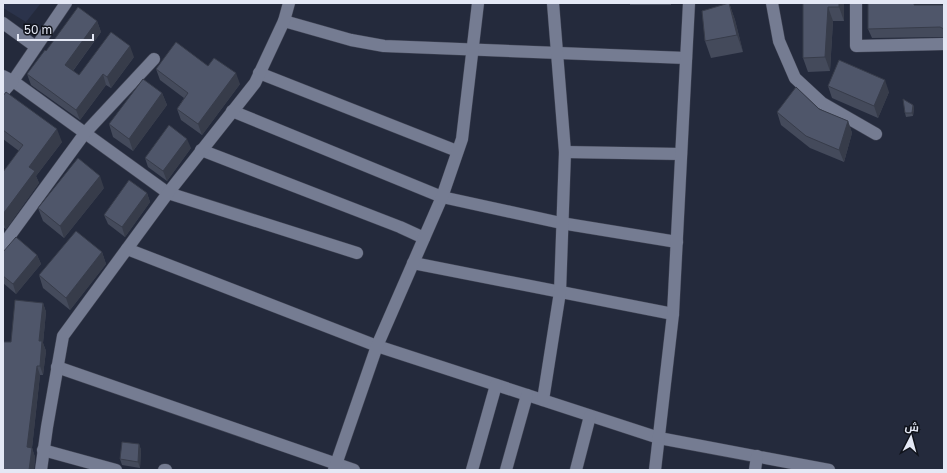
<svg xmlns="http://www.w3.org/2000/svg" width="947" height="473" viewBox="0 0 947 473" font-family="'Golos Text',Cairo,sans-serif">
<rect width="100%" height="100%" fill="#242a3c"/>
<polygon fill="#2b334b" points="3,3 41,3 26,22 3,8"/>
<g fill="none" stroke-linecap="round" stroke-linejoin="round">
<defs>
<g id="minor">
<polyline points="66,3 13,81 168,193 357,253"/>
<polyline points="772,3 779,41 795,78 822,103 876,134"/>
<polyline points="856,3 856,46 944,44"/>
<polyline points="284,21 351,40 384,46 686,58"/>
<polyline points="3,23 36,47"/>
<polyline points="259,73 457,151"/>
<polyline points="3,76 13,81 3,92"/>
<polyline points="232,111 442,197 561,223 677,242"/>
<polyline points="201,150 400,227 424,238"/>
<polyline points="565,152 681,154"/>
<polyline points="3,245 85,133 154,59"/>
<polyline points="127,249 377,346 659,438 829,470"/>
<polyline points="413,263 673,314"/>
<polyline points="57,367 354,470"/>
<polyline points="543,400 560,292 565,152 553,3"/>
<polyline points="43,450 116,470"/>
<polyline points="41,470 47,427 63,336 168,193 255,83 284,21 289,3"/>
<polyline points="164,470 166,470"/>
<polyline points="334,470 377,346 442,197 462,139 478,3"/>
<polyline points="472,470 496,385"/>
<polyline points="506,470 527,395"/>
<polyline points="576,470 590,416"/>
<polyline points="655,470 673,314 689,3"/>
<polyline points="755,470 757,456"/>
</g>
</defs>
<use href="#minor" stroke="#414555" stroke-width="13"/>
<use href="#minor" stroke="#757c92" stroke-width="12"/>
</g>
<g fill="#444a5b">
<rect x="630" y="3" width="41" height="2"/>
<polygon points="729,3 735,20 743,52 711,58 705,41"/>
<polygon points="803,3 844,3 844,21 833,21 830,71 808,72 803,58"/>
<polygon points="914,5 944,5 944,37 872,38 868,29"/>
<polygon points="97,21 101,32 73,71 79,75 134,57 111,88 106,85 80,120 31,85 27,74 46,51"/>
<polygon points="208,66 240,84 202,135 181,120 177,109 184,98 160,80 156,69"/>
<polygon points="828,86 889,92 878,118 832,98"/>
<polygon points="162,93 167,105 133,151 113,137 109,124"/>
<polygon points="3,96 62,142 36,176 39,183 6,229 3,227 3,172 19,151 3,139"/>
<polygon points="913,105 914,108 913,116 906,117 905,113"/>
<polygon points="819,109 848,121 852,133 844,162 810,148 781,125 777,112"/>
<polygon points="191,148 167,181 148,167 145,158"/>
<polygon points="104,188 64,238 43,221 38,208"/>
<polygon points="147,193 150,202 125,237 108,224 104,215"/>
<polygon points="3,252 37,255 41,264 16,294 3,283"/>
<polygon points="102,252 106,264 70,310 43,288 39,275"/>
<polygon points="43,303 46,312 43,343 46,351 43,375 40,375 32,448 35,457 34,470 3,470 11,342"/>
<polygon points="139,444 141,450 140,468 122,465 120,459"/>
</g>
<g fill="#373c4a">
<polygon points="729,3 735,20 743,52 737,35"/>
<polygon points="839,3 844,3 844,21 839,7"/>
<polygon points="828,7 833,21 830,71 825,57"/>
<polygon points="97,21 101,32 69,76 65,65"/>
<polygon points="130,46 134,57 111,88 107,77"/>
<polygon points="236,73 240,84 202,135 198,124"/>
<polygon points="103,74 106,85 80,120 76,110"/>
<polygon points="885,80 889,92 878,118 874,106"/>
<polygon points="162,93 167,105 133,151 129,139"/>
<polygon points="913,105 914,108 913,116 912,113"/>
<polygon points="848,121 852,133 844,162 839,150"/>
<polygon points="57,129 62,142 36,176 39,183 6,229 3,222 3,214 29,167"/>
<polygon points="187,139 191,148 167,181 163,171"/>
<polygon points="100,176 104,188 64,238 60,226"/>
<polygon points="147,193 150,202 125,237 122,227"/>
<polygon points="102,252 106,264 70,310 66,298"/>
<polygon points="37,255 41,264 16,294 13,284"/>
<polygon points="43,303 46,312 43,343 46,351 43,375 40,366 39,341"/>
<polygon points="37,366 40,375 31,457 27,447"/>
<polygon points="139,444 141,450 140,468 138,462"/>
<polygon points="32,448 35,457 34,470 29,470"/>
</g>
<g fill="#4f566a" stroke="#373c4a">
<polygon points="729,3 737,35 705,41 702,11"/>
<polygon points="803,3 839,3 839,7 828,7 825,57 803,58"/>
<polygon points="868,3 914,3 914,5 944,5 944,29 940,27 868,29"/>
<polygon points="78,7 97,21 65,65 79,75 111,32 130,46 107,77 103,74 76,110 27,74 45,50 46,51"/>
<polygon points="176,42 208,66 214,58 236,73 198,124 177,109 188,93 156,69"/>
<polygon points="839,60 885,80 874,106 828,86"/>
<polygon points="143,79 162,93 129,139 109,124"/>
<polygon points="796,87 819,109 848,121 839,150 806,136 777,112"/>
<polygon points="6,92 57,129 29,167 35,171 3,214 3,172 23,145 3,130 3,96"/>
<polygon points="903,99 913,105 912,113 905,113"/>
<polygon points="169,125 187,139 163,171 145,158"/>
<polygon points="78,158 100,176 60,226 38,208"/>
<polygon points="129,180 147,193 122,227 104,215"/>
<polygon points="76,231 102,252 66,298 39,275"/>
<polygon points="16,237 37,255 13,284 3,276 3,252"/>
<polygon points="15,300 43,303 39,341 42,341 40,366 37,366 27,447 32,448 29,470 3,470 3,342 11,342"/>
<polygon points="122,442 139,444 138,462 120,459"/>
</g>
<rect width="947" height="473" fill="none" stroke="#e4e8f5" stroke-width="8"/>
<g transform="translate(911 437) rotate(6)" stroke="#10131b" stroke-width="3" paint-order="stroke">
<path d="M0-3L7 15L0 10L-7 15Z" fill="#e4e8f5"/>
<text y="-6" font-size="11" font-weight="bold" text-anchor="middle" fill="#e4e8f5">ش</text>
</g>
<path d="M18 34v6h75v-6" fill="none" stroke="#e4e8f5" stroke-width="2"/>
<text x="24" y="34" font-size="12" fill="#e4e8f5" stroke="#10131b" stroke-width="3" paint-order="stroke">50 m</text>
</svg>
